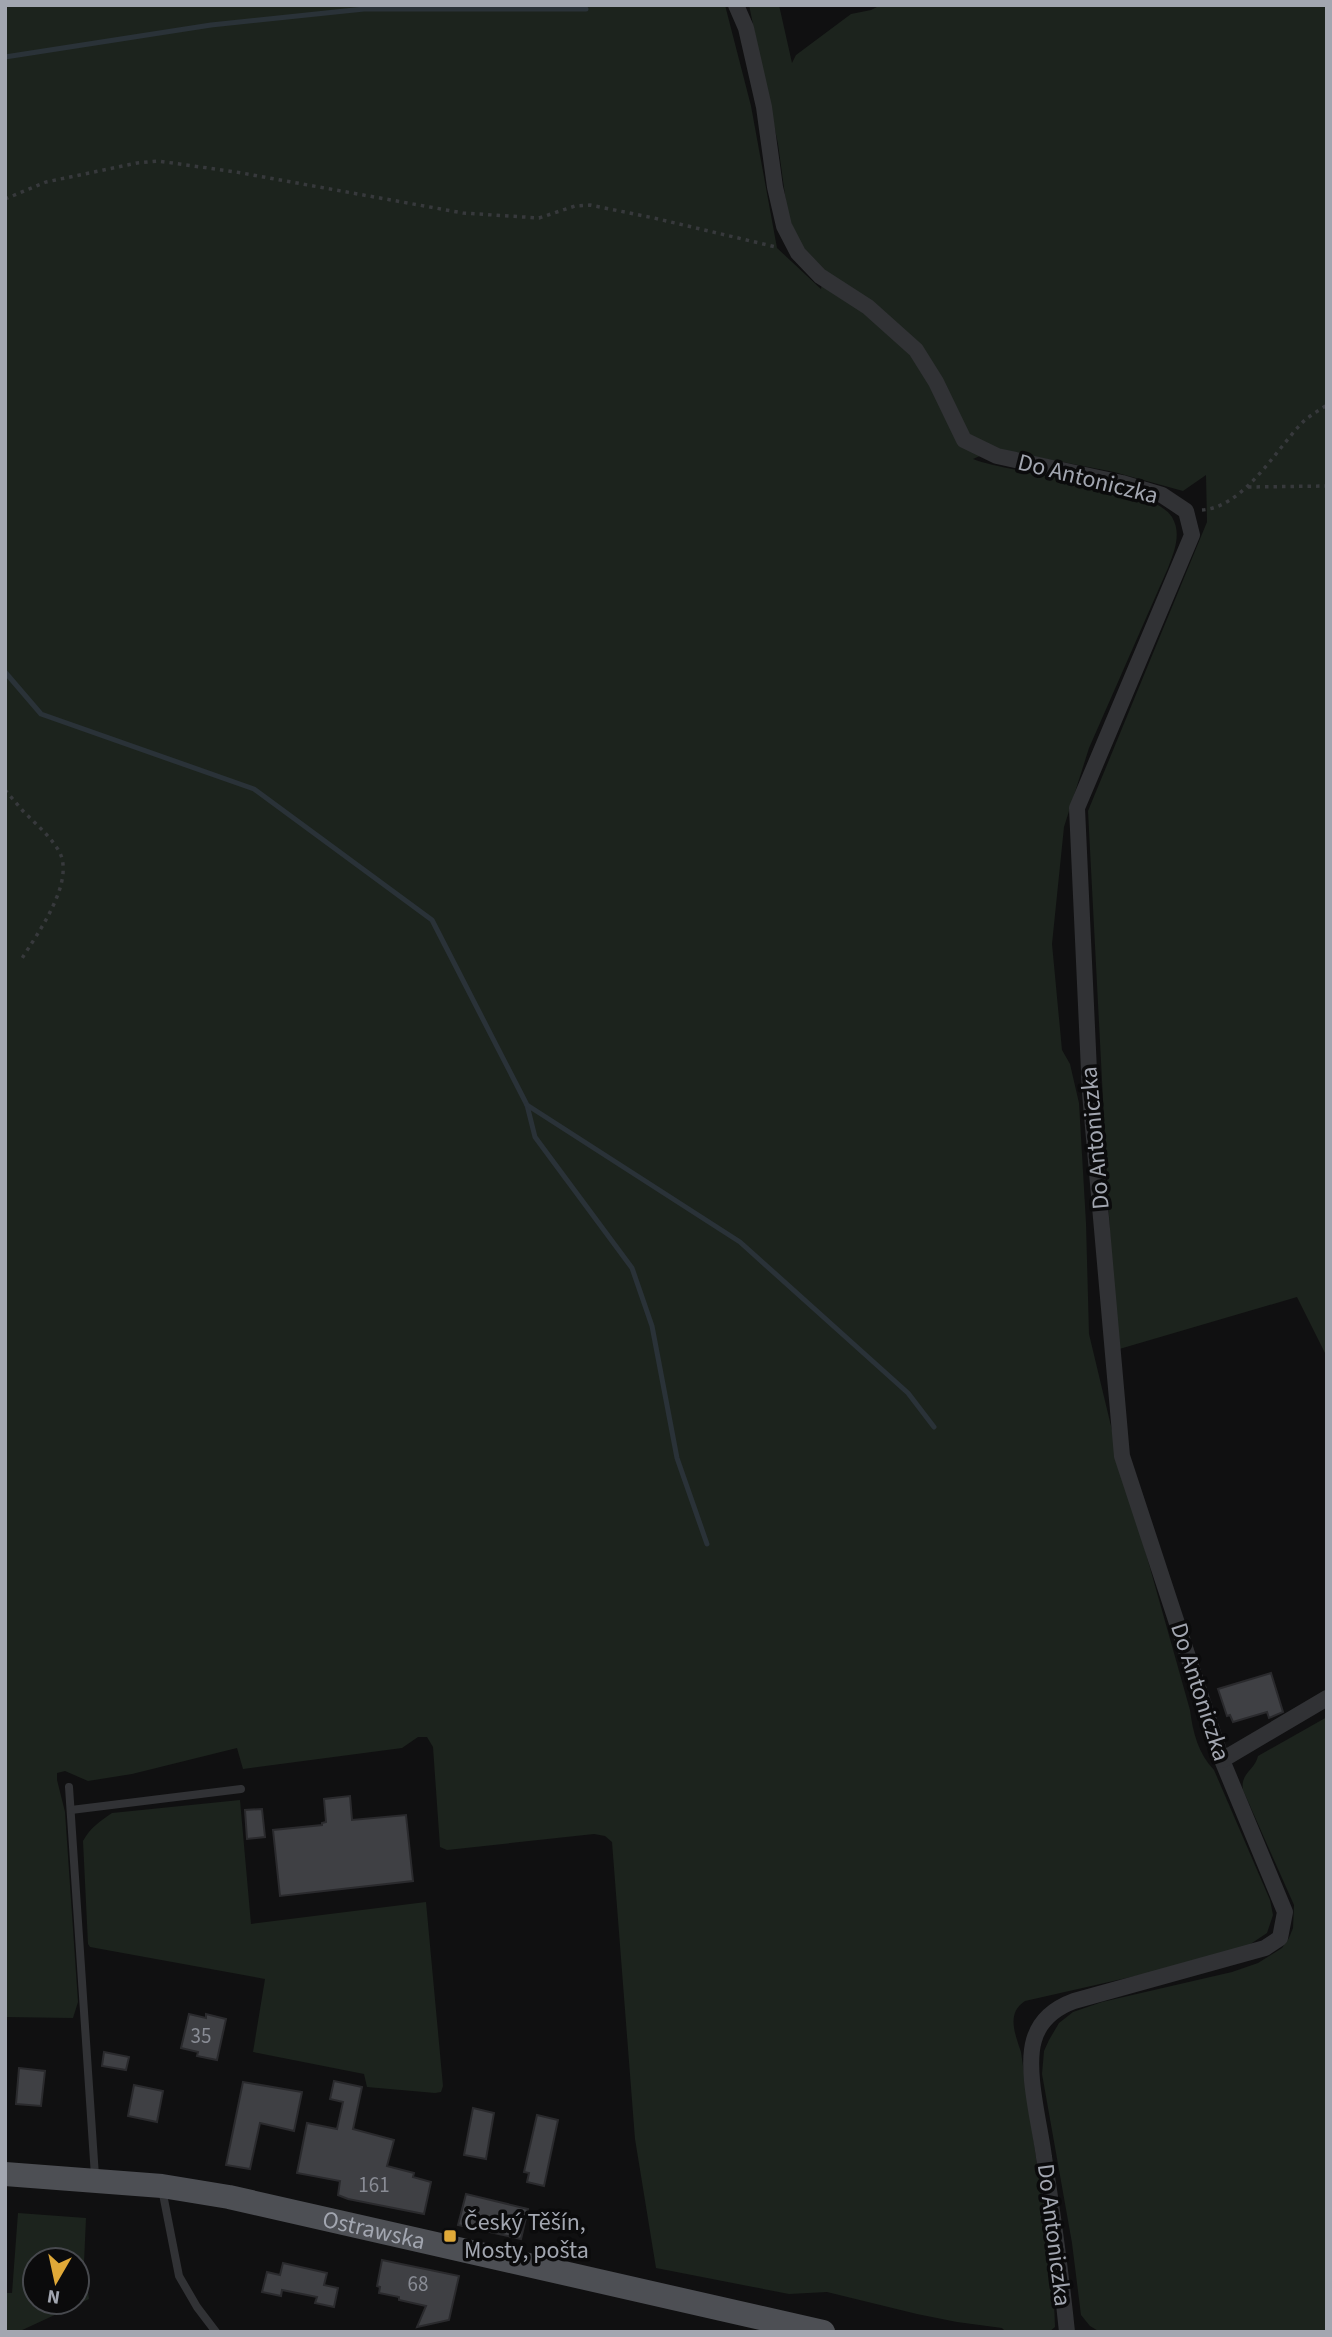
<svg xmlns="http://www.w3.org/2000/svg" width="1332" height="2337" viewBox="0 0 1332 2337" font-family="'Source Sans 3',sans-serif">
<rect width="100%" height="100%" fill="#101011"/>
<g fill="#1c231d" fill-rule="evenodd">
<path d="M5,5H725L751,106L777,248L821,289L825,270L802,246L788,217L778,144L749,5H779L792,63L796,55L851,14L871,10L881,5H1327V1357L1297,1297L1116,1350L1088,811L1207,522L1206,475L1183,491L1114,472L996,449L973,459C1013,475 1151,484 1172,517C1182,534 1174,552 1168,568L1089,748L1064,827L1052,944L1062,1050L1070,1064L1079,1103L1086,1223L1089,1334L1116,1447L1190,1710C1193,1733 1198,1753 1214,1770L1270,1900L1273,1915L1267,1933L1246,1947L1184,1965L1025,2001C1006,2013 1015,2034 1021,2052L1053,2277L1055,2327L1049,2332H1006L1002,2328L957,2322L917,2314L827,2292L789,2294L656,2268L635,2139L612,1842L605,1836L594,1834L447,1850L440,1847L433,1747L427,1737H418L402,1748L243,1769L237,1748L132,1774L88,1781L65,1771L57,1773V1780L65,1812L78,2002L73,2018L5,2017Z"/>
<path d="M1327,1717V2332H1100L1090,2326L1081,2315L1072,2243L1042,2074L1044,2051L1049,2040L1059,2023L1073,2012L1102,2002L1232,1972L1258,1963L1282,1948L1289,1938L1293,1928L1294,1905L1243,1790C1240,1773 1255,1770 1258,1756Z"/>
<path d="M240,1800L251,1924L426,1902L443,2086L441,2092L435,2093L367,2087L364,2074L253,2052L265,1979L90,1947L88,1944L83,1841C90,1828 100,1821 112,1813Z"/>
<path d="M18,2213L86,2218L84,2263L89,2299L18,2332H5V2293H12ZM77,2260V2302H35V2260Z"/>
</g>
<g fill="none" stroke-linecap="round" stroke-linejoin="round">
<g stroke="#2a3238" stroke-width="5">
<polyline points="5,57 211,25 364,9 586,9"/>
<polyline points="5,672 41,714 254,789 432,920 527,1105 535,1137 632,1268 652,1326 677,1458 707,1544"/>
<polyline points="527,1105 740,1242 908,1393 934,1427"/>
</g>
</g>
<g fill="#3f4044" stroke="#2a2a2d" stroke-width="2">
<polygon points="1271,1673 1283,1712 1269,1718 1267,1712 1233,1722 1230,1715 1227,1716 1218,1689"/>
<polygon points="350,1796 352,1820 406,1815 413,1881 280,1896 273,1830 322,1825 322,1823 326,1822 324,1799"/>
<polygon points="262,1809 265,1837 247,1839 245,1810"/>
<polygon points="189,2014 206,2018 206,2014 226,2019 217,2060 197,2056 198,2052 181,2048"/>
<polygon points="104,2052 129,2057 126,2070 102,2066"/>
<polygon points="19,2068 45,2071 41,2106 16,2104"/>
<polygon points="334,2081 362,2087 353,2129 394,2140 387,2166 414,2173 413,2177 431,2182 424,2214 348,2199 338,2195 340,2181 297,2173 307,2123 337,2129 343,2102 330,2099"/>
<polygon points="243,2082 302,2092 294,2131 260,2123 250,2169 226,2165"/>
<polygon points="134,2085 163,2091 157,2122 128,2116"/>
<polygon points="473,2108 494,2113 486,2159 464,2155"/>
<polygon points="537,2115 558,2120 544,2186 527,2182 529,2173 524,2172"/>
<polygon points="466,2194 528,2209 521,2239 458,2225"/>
<polygon points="382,2260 459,2276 449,2320 417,2327 426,2306 399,2300 399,2297 379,2293 380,2287 377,2286"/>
<polygon points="283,2263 327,2273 324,2285 338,2288 334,2307 315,2303 317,2297 282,2290 281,2296 262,2292 267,2272 280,2275"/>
</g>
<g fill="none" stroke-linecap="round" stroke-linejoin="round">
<g stroke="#37393c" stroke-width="3.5" stroke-dasharray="3.5 5" stroke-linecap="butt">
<polyline points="5,199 46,182 137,163 158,161 236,172 463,213 539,218 575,206 590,205 654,218 776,247"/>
<polyline points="1248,487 1327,486"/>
<path d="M1202,510C1243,507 1274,453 1300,425C1307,417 1318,411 1327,405"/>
<path d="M5,790C11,797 17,804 23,811C36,824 49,835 59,851C76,882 37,934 21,960"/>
</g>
<g stroke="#313235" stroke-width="8">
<polyline points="69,1787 95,2176"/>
<polyline points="71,1810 241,1789"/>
<polyline points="162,2189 179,2276 197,2307 216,2332"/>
</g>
<g stroke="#313235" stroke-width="16">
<path d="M736,5L746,28L764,107L775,187L784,226L798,253L820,276L868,307L916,350L936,382L964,440L997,456L1122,483L1162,495L1186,511L1192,535L1077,808L1090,1093L1122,1456L1222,1760L1285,1912L1280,1938L1265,1948L1074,2001C1055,2008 1040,2019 1034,2040C1025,2070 1040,2125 1044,2157C1053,2215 1061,2273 1067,2332"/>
<polyline points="1222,1760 1327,1698"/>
</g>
<path stroke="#4d4f54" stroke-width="24" id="s1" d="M5,2174L162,2186L229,2197L823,2332"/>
</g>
<rect fill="#e0a938" stroke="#0b0b0c" stroke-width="2.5" x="443" y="2229" width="14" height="14" rx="3.5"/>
<g text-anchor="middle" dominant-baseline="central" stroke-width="7" stroke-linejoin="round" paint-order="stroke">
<g font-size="21" fill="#898c95">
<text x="201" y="2036">35</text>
<text x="374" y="2185">161</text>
<text x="418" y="2284">68</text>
</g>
<g font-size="24" fill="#a2a6b0" stroke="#0b0b0c">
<text transform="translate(1088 479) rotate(14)">Do Antoniczka</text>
<text transform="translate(1095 1138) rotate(-95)">Do Antoniczka</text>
<text transform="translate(1200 1692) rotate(72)">Do Antoniczka</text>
<text stroke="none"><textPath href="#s1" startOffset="374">Ostrawska</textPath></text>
<text transform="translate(1054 2235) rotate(83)">Do Antoniczka</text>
</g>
<g font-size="24" fill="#a2a6b0" stroke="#0b0b0c" text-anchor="start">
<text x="464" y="2222">Český Těšín,<tspan x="464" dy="28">Mosty, pošta</tspan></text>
</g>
</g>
<rect width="1332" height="2337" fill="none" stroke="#a2a6b0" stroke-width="14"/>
<g transform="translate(56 2281) rotate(189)"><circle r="33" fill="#0b0b0c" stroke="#47494e" stroke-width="2"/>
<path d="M0-5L12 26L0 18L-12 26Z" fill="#e0a938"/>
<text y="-10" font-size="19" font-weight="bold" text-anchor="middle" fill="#a2a6b0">N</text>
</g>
</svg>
